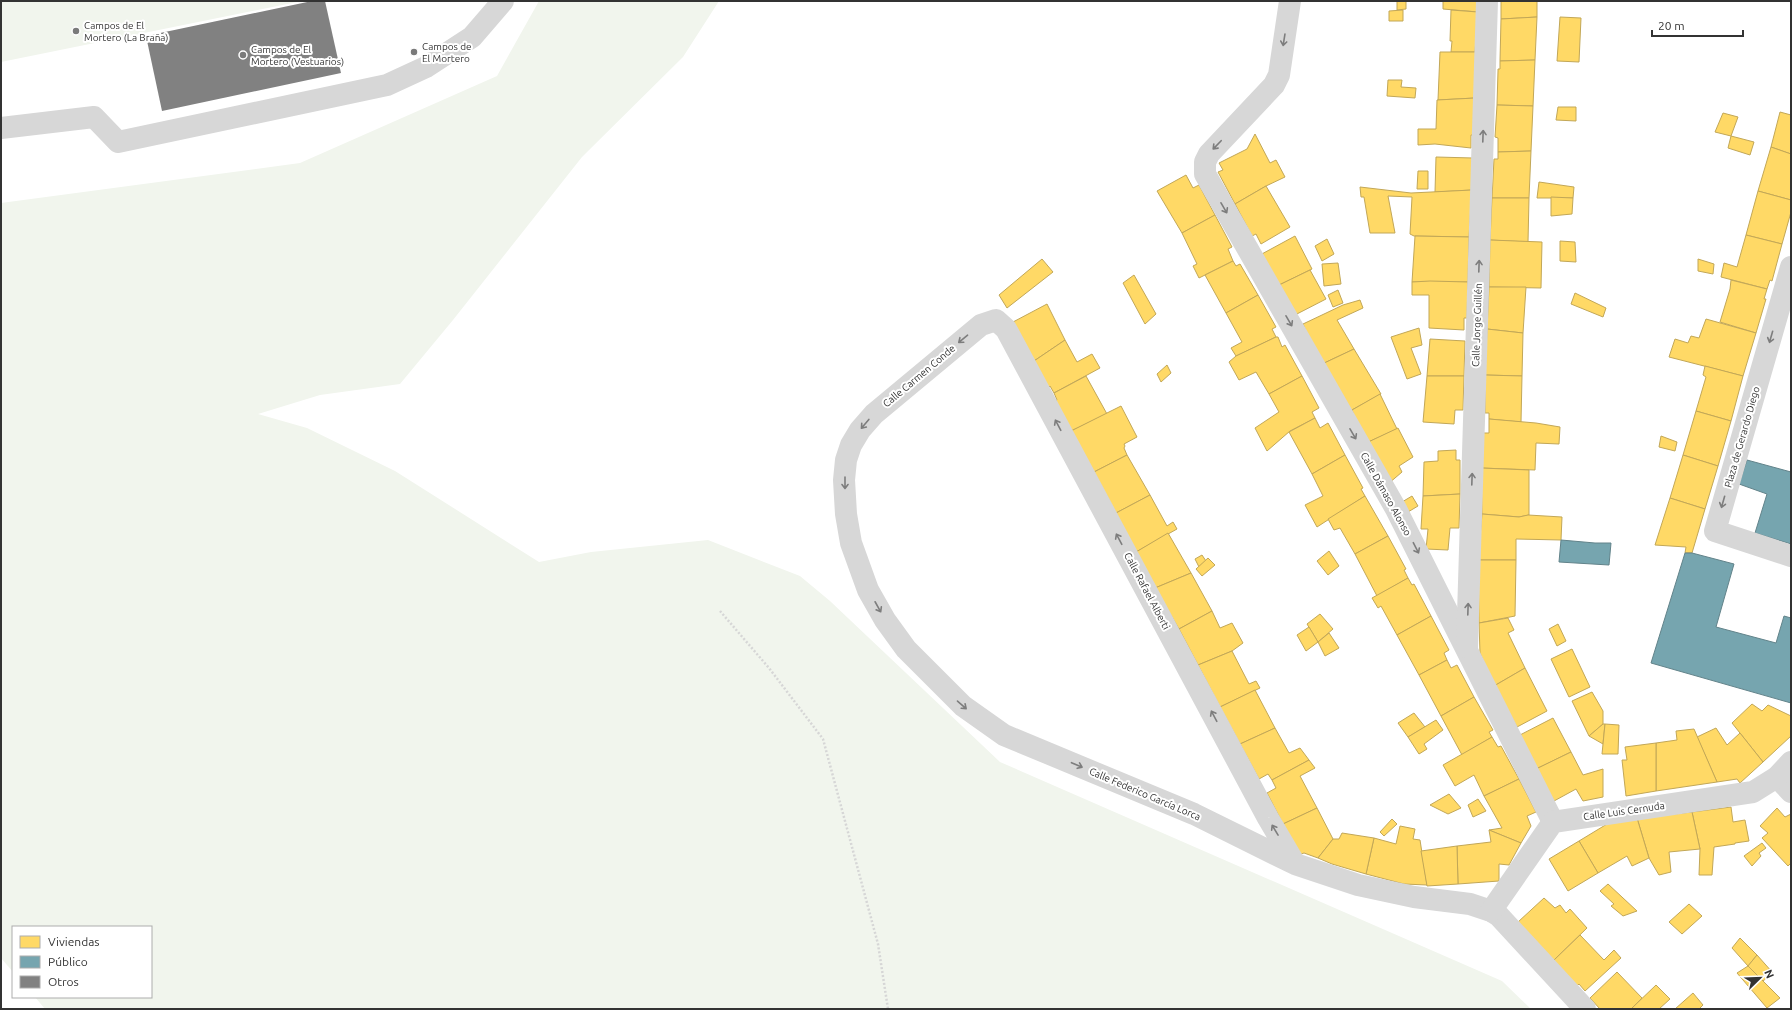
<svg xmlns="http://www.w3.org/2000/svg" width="1792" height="1010" viewBox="0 0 1792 1010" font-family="Ubuntu,sans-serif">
<rect width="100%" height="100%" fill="#fff"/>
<g fill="#f1f5ed">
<polygon points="1,1 302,1 1,62"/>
<polygon points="539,1 719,1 683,57 582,157 453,320 400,384 320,395 258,414 307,428 395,471 539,562 591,552 708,540 800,576 830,601 1000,762 1502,981 1531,1009 45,1009 35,997 151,997 151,927 13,927 13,972 1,958 1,203 300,163 497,76"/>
</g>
<g fill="#ffd966" stroke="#c2a757">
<polygon points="1397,1 1406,1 1406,9 1397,10"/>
<polygon points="1443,1 1478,1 1478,12 1443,9"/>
<polygon points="1501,1 1537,1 1537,17 1501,19"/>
<polygon points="1403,10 1403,21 1389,21 1389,11"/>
<polygon points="1451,10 1478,12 1475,52 1451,52 1452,41 1450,41"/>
<polygon points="1537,17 1535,60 1500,61 1501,19"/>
<polygon points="1560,17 1581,18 1579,62 1557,61"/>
<polygon points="1440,52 1476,52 1475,98 1438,100"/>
<polygon points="1535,60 1533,106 1497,105 1498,71 1498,69 1500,69 1500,61"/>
<polygon points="1388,80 1402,80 1401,87 1416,88 1415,98 1387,96"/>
<polygon points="1475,98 1474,135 1471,135 1471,148 1435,144 1418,145 1418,129 1436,129 1437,100"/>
<polygon points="1497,105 1533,106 1531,151 1498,152 1498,138 1495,137"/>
<polygon points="1558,107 1576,107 1576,121 1556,120"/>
<polygon points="1780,112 1791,115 1791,154 1771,147"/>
<polygon points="1723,113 1738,117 1731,136 1715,132"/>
<polygon points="1255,134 1270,163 1276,160 1285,177 1266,186 1235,204 1218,172 1223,170 1219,163 1247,149"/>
<polygon points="1731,136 1754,142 1750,155 1728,148"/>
<polygon points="1771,147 1791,154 1791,200 1758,191"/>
<polygon points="1531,151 1529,198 1492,198 1494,159 1498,159 1498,152"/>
<polygon points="1436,157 1473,158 1472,190 1435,192"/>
<polygon points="1418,171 1428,171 1428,189 1417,189"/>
<polygon points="1186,175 1193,188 1199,185 1215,215 1182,233 1157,191"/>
<polygon points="1539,182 1574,187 1573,198 1537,198"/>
<polygon points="1266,186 1290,227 1261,244 1256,234 1252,236 1235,204"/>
<polygon points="1360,187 1411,193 1472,190 1469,237 1414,236 1410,234 1412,197 1388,196 1395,233 1370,233 1364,197 1361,197"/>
<polygon points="1758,191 1791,200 1791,212 1782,244 1746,235"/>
<polygon points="1551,197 1573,198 1572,214 1551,216"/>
<polygon points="1492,198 1529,198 1528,242 1490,240"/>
<polygon points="1215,215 1232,247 1228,249 1233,261 1199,278 1193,266 1197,264 1182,233"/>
<polygon points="1746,235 1782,244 1772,281 1770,280 1767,289 1721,277 1724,263 1737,267"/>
<polygon points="1295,236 1312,269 1277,286 1260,255"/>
<polygon points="1415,236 1469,237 1468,282 1412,282"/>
<polygon points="1327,239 1334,254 1322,261 1315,246"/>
<polygon points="1490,240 1542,242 1541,288 1489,287"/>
<polygon points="1560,241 1575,242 1576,262 1560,261"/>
<polygon points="1042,259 1053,272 1007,308 999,295"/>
<polygon points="1698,259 1714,264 1713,274 1698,271"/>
<polygon points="1233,261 1236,266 1240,264 1258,295 1226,313 1205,275"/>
<polygon points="1338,263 1341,284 1324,286 1322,264"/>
<polygon points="1310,270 1326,299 1293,316 1277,286"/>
<polygon points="1134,275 1156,314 1145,324 1123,283"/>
<polygon points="1731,280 1767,289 1764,299 1766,299 1756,333 1720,322 1730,289"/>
<polygon points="1430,281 1468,282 1467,318 1464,318 1464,330 1429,328 1429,295 1412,295 1412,282"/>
<polygon points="1489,287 1526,287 1523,333 1487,329"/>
<polygon points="1338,290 1343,303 1333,307 1328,295"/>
<polygon points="1575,293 1606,308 1603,317 1571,304"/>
<polygon points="1258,295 1276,327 1272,329 1276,337 1236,356 1231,348 1242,342 1226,313"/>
<polygon points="1360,300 1363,308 1337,320 1354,349 1320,365 1303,324 1343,305"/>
<polygon points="1047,304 1065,340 1034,361 1013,322"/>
<polygon points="1706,319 1756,333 1743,376 1669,357 1675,339 1688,343 1691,336 1699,338"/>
<polygon points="1419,328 1422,345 1411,348 1421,374 1407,379 1391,337"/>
<polygon points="1487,329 1523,333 1522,376 1485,375"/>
<polygon points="1276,337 1278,337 1282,347 1285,345 1302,376 1269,394 1256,372 1239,380 1229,362 1236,356"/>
<polygon points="1430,339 1465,341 1464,376 1427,376"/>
<polygon points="1065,340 1077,362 1092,354 1100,368 1054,393 1050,386 1048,388 1034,361"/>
<polygon points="1354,349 1381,394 1350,411 1320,365"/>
<polygon points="1167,365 1171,373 1161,382 1157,374"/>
<polygon points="1705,366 1743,376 1731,421 1696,411 1706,377 1703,375"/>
<polygon points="1485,375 1522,376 1521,422 1489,419 1489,413 1485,413"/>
<polygon points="1086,376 1107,414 1071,431 1055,402 1057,400 1054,393"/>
<polygon points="1302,376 1319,408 1312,412 1315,418 1290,431 1267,451 1255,428 1279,412 1269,394"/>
<polygon points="1427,376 1464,376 1463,410 1455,410 1454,424 1423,422"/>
<polygon points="1380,394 1397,429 1364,444 1352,410"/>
<polygon points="1121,406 1137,437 1124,444 1125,446 1124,448 1127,455 1094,472 1071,431"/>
<polygon points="1696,411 1731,421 1718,466 1683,455"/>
<polygon points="1315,418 1320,428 1328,423 1345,455 1312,474 1289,432"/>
<polygon points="1489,419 1536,423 1560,427 1559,444 1536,443 1535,470 1481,468 1483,433 1489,433"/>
<polygon points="1398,428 1413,457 1399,466 1402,472 1388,484 1364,444"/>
<polygon points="1661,436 1677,442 1675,451 1659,447"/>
<polygon points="1456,450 1456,460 1460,460 1460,494 1423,496 1424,462 1438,461 1438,451"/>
<polygon points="1127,455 1150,495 1116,513 1094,472"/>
<polygon points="1345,455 1363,488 1361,489 1365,496 1317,527 1305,505 1323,496 1312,474"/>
<polygon points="1683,455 1718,466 1705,509 1670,498"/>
<polygon points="1481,468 1529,470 1529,515 1519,517 1482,514"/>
<polygon points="1460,494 1459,528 1450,528 1448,550 1426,549 1428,529 1421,529 1423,496"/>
<polygon points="1150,495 1167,526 1173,522 1177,529 1136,552 1116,513"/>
<polygon points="1365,496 1388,536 1355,554 1340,528 1334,530 1328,519"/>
<polygon points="1412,496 1418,506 1403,515 1397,505"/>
<polygon points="1670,498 1705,509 1692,553 1685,553 1686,547 1655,545"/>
<polygon points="1482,514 1519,517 1528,515 1562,517 1561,540 1516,539 1516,560 1478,560"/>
<polygon points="1168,533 1191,573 1155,588 1136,552"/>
<polygon points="1388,536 1406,569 1404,570 1408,578 1377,596 1355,554"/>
<polygon points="1329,551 1339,566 1328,575 1317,561"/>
<polygon points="1202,555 1206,561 1199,567 1195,559"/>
<polygon points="1208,558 1215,565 1202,576 1196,569"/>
<polygon points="1478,560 1516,560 1515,616 1479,623"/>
<polygon points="1191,573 1212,611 1179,629 1155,588"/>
<polygon points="1408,578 1412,585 1414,584 1431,616 1397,635 1381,606 1378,608 1372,598"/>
<polygon points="1212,611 1220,628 1232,623 1243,643 1232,651 1198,665 1179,629"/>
<polygon points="1320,614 1333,629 1318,642 1307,624"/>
<polygon points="1431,616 1449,650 1444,653 1447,660 1419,675 1397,635"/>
<polygon points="1508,618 1514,630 1508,633 1525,668 1494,686 1480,653 1479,623"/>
<polygon points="1558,624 1566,641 1557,646 1549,629"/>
<polygon points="1309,627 1318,642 1306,651 1297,635"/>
<polygon points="1329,633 1339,648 1325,656 1318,642"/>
<polygon points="1572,649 1590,687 1569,697 1551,659"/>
<polygon points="1232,651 1249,684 1256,681 1260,688 1220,707 1198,665"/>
<polygon points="1447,660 1451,668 1457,665 1474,697 1441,716 1419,675"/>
<polygon points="1525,668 1547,711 1517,727 1494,686"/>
<polygon points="1255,690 1275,728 1240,744 1220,707"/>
<polygon points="1592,692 1603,711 1603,724 1589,736 1572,701"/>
<polygon points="1474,697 1493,730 1489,732 1492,737 1462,755 1441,716"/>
<polygon points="1752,704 1762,711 1768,705 1791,716 1791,736 1763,762 1732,723"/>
<polygon points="1414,713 1425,727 1408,737 1398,723"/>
<polygon points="1553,718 1571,752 1536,769 1518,736"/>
<polygon points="1436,720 1443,730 1424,744 1427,749 1419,754 1408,737"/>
<polygon points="1603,724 1605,724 1603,744 1589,736"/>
<polygon points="1605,724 1619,725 1618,754 1602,754"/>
<polygon points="1275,728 1289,753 1300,748 1309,760 1272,780 1268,774 1259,779 1240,744"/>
<polygon points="1716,728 1727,745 1740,733 1763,762 1740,783 1737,779 1717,782 1697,737"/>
<polygon points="1694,729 1717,782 1656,791 1656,743 1677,740 1676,731"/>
<polygon points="1492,737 1498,747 1501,746 1519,779 1484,796 1474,775 1455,786 1443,765"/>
<polygon points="1656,743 1656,791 1626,796 1622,760 1627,760 1625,747"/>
<polygon points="1571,752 1583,775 1603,769 1603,797 1583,801 1576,789 1554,801 1536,769"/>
<polygon points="1309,760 1315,768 1300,776 1317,808 1283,824 1267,793 1276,788 1272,780"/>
<polygon points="1519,779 1536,812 1527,816 1531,826 1521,843 1489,830 1502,828 1484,796"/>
<polygon points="1449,794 1461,808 1448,814 1430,805"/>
<polygon points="1478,799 1486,811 1473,817 1468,805"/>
<polygon points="1731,807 1733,822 1745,820 1749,841 1735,843 1735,844 1714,847 1712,875 1699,875 1700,849 1692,812"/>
<polygon points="1317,808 1333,839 1318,858 1304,853 1299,855 1283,824"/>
<polygon points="1777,808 1785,817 1791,814 1791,863 1788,866 1762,838 1768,833 1760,826"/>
<polygon points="1692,812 1700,849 1669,852 1671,872 1659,875 1649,858 1637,818"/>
<polygon points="1637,818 1649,858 1632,866 1627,856 1598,873 1579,841 1612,821"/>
<polygon points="1392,819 1397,824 1384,836 1380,832"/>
<polygon points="1400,826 1415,829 1413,839 1420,840 1427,885 1404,884 1366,874 1374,838 1396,844"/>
<polygon points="1489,830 1521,843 1509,865 1499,864 1499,881 1458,884 1457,846 1491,842"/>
<polygon points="1342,833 1374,838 1366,874 1332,864 1318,858 1333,839 1339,839"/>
<polygon points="1579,841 1598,873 1568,891 1549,859"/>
<polygon points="1762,843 1766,848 1759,853 1761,856 1752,866 1744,856"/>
<polygon points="1457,846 1458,884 1427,886 1421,851"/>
<polygon points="1608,884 1637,911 1623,916 1611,906 1614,904 1600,891"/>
<polygon points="1544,898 1555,908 1560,905 1566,913 1570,909 1587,928 1553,961 1518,922"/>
<polygon points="1689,904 1702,916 1682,934 1669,922"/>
<polygon points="1580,935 1604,960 1614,950 1621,958 1585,991 1579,984 1577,986 1553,961"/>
<polygon points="1740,938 1757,955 1748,966 1732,948"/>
<polygon points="1757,955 1773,973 1763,981 1748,966"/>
<polygon points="1748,966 1780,998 1767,1008 1737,973"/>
<polygon points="1617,972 1642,998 1631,1009 1600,1009 1590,998"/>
<polygon points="1656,985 1670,999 1659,1009 1631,1009"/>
<polygon points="1693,993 1703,1005 1699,1009 1675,1009"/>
</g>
<g fill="#76a5af" stroke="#62838a">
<polygon points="1747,460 1791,472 1791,544 1755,533 1767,494 1739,484"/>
<polygon points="1561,540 1595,543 1611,543 1609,565 1559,562"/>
<polygon points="1685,553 1692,553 1734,564 1716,627 1776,643 1784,616 1791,618 1791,703 1651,663"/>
</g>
<polygon fill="#818181" points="312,1 325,1 341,73 162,111 146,36"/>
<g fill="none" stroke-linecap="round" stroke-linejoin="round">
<polyline stroke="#d6d6d6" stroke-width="2.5" stroke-dasharray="2 2" stroke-linecap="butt" points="720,611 769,668 823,739 878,944 888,1009"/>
<g stroke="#d7d7d7" stroke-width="22">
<polyline points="1290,1 1279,75 1274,85 1209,154 1205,162 1205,174 1396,509 1553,822"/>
<polyline points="1,128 94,117 118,142 387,85 426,67 472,37 503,1"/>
<polyline points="1791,267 1715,531 1791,556"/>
<polyline points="1467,647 1487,1"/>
<polyline points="1777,777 1791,792"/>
<polyline points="1295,864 1268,818 1006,329 996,320 981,325 874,414 860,430 851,445 846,460 844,480 846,514 851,543 868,590 885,620 906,649 963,706 1004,735 1194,814 1295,864 1358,885 1414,897 1470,904 1491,911 1499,916 1585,1009"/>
<polyline points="1491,911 1553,822 1753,792 1777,777 1791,762"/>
</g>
</g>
<defs><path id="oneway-shaft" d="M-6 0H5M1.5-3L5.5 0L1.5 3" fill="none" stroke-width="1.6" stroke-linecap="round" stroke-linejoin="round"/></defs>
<g stroke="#7d7d7d">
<use href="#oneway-shaft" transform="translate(1284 40) rotate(99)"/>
<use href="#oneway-shaft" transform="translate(1483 136) rotate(-88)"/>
<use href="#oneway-shaft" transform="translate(1217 145) rotate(134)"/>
<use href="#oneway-shaft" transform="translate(1224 208) rotate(60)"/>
<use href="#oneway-shaft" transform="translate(1479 266) rotate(-88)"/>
<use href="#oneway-shaft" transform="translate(1289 321) rotate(60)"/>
<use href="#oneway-shaft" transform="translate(1771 337) rotate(106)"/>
<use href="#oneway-shaft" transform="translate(963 339) rotate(140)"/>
<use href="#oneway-shaft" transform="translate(865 424) rotate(130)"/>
<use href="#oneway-shaft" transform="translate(1058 425) rotate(-118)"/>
<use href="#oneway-shaft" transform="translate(1353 434) rotate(60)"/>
<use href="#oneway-shaft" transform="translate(1472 479) rotate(-88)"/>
<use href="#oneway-shaft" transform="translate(845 483) rotate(90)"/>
<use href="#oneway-shaft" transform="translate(1723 502) rotate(106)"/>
<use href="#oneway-shaft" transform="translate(1119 539) rotate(-118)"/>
<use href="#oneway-shaft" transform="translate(1416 548) rotate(63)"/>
<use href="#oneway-shaft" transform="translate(878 607) rotate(61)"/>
<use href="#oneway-shaft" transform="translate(1468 609) rotate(-88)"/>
<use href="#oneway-shaft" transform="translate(962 705) rotate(41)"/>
<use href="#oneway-shaft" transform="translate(1214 716) rotate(-118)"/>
<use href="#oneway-shaft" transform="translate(1077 765) rotate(23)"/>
<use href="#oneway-shaft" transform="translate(1275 830) rotate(-121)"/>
</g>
<g fill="#7a7a7a" stroke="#fff" stroke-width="1.5">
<circle cx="76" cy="31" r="4"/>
<circle cx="414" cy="52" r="4"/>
<circle cx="243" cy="55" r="4"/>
</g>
<g text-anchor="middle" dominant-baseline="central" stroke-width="4" stroke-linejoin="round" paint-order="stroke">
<g font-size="10" fill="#333" stroke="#fff" text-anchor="start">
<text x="84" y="25">Campos de El<tspan x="84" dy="12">Mortero (La Braña)</tspan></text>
<text x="422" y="46">Campos de<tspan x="422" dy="12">El Mortero</tspan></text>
<text x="251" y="49">Campos de El<tspan x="251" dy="12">Mortero (Vestuarios)</tspan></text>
</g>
<g font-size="10" fill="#333" stroke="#fff">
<text transform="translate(1477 325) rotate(-88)">Calle Jorge Guillén</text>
<text transform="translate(919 376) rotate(-40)">Calle Carmen Conde</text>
<text transform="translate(1742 437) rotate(-74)">Plaza de Gerardo Diego</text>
<text transform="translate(1386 494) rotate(61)">Calle Dámaso Alonso</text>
<text transform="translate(1147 591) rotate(62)">Calle Rafael Alberti</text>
<text transform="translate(1145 794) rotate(23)">Calle Federico García Lorca</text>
<text transform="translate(1624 811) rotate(-8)">Calle Luis Cernuda</text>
</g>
</g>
<rect width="1792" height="1010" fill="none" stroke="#333333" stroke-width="4"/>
<rect x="12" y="926" width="140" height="72" fill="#ffffff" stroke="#adadad"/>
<rect x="20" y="936" width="20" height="12" fill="#ffd966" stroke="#adadad"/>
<text x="48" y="946" font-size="12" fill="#333333">Viviendas</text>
<rect x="20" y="956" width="20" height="12" fill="#76a5af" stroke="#adadad"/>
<text x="48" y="966" font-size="12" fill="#333333">Público</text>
<rect x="20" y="976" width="20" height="12" fill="#818181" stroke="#adadad"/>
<text x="48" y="986" font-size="12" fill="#333333">Otros</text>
<g transform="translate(1760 978) rotate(67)" stroke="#ffffff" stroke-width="3" paint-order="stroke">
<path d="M0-3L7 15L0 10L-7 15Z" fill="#333333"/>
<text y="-6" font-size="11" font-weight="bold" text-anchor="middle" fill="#333333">N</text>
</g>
<path d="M1652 30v6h91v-6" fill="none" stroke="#333333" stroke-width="2"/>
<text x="1658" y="30" font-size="12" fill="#333333" stroke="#ffffff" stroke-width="3" paint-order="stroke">20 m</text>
</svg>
